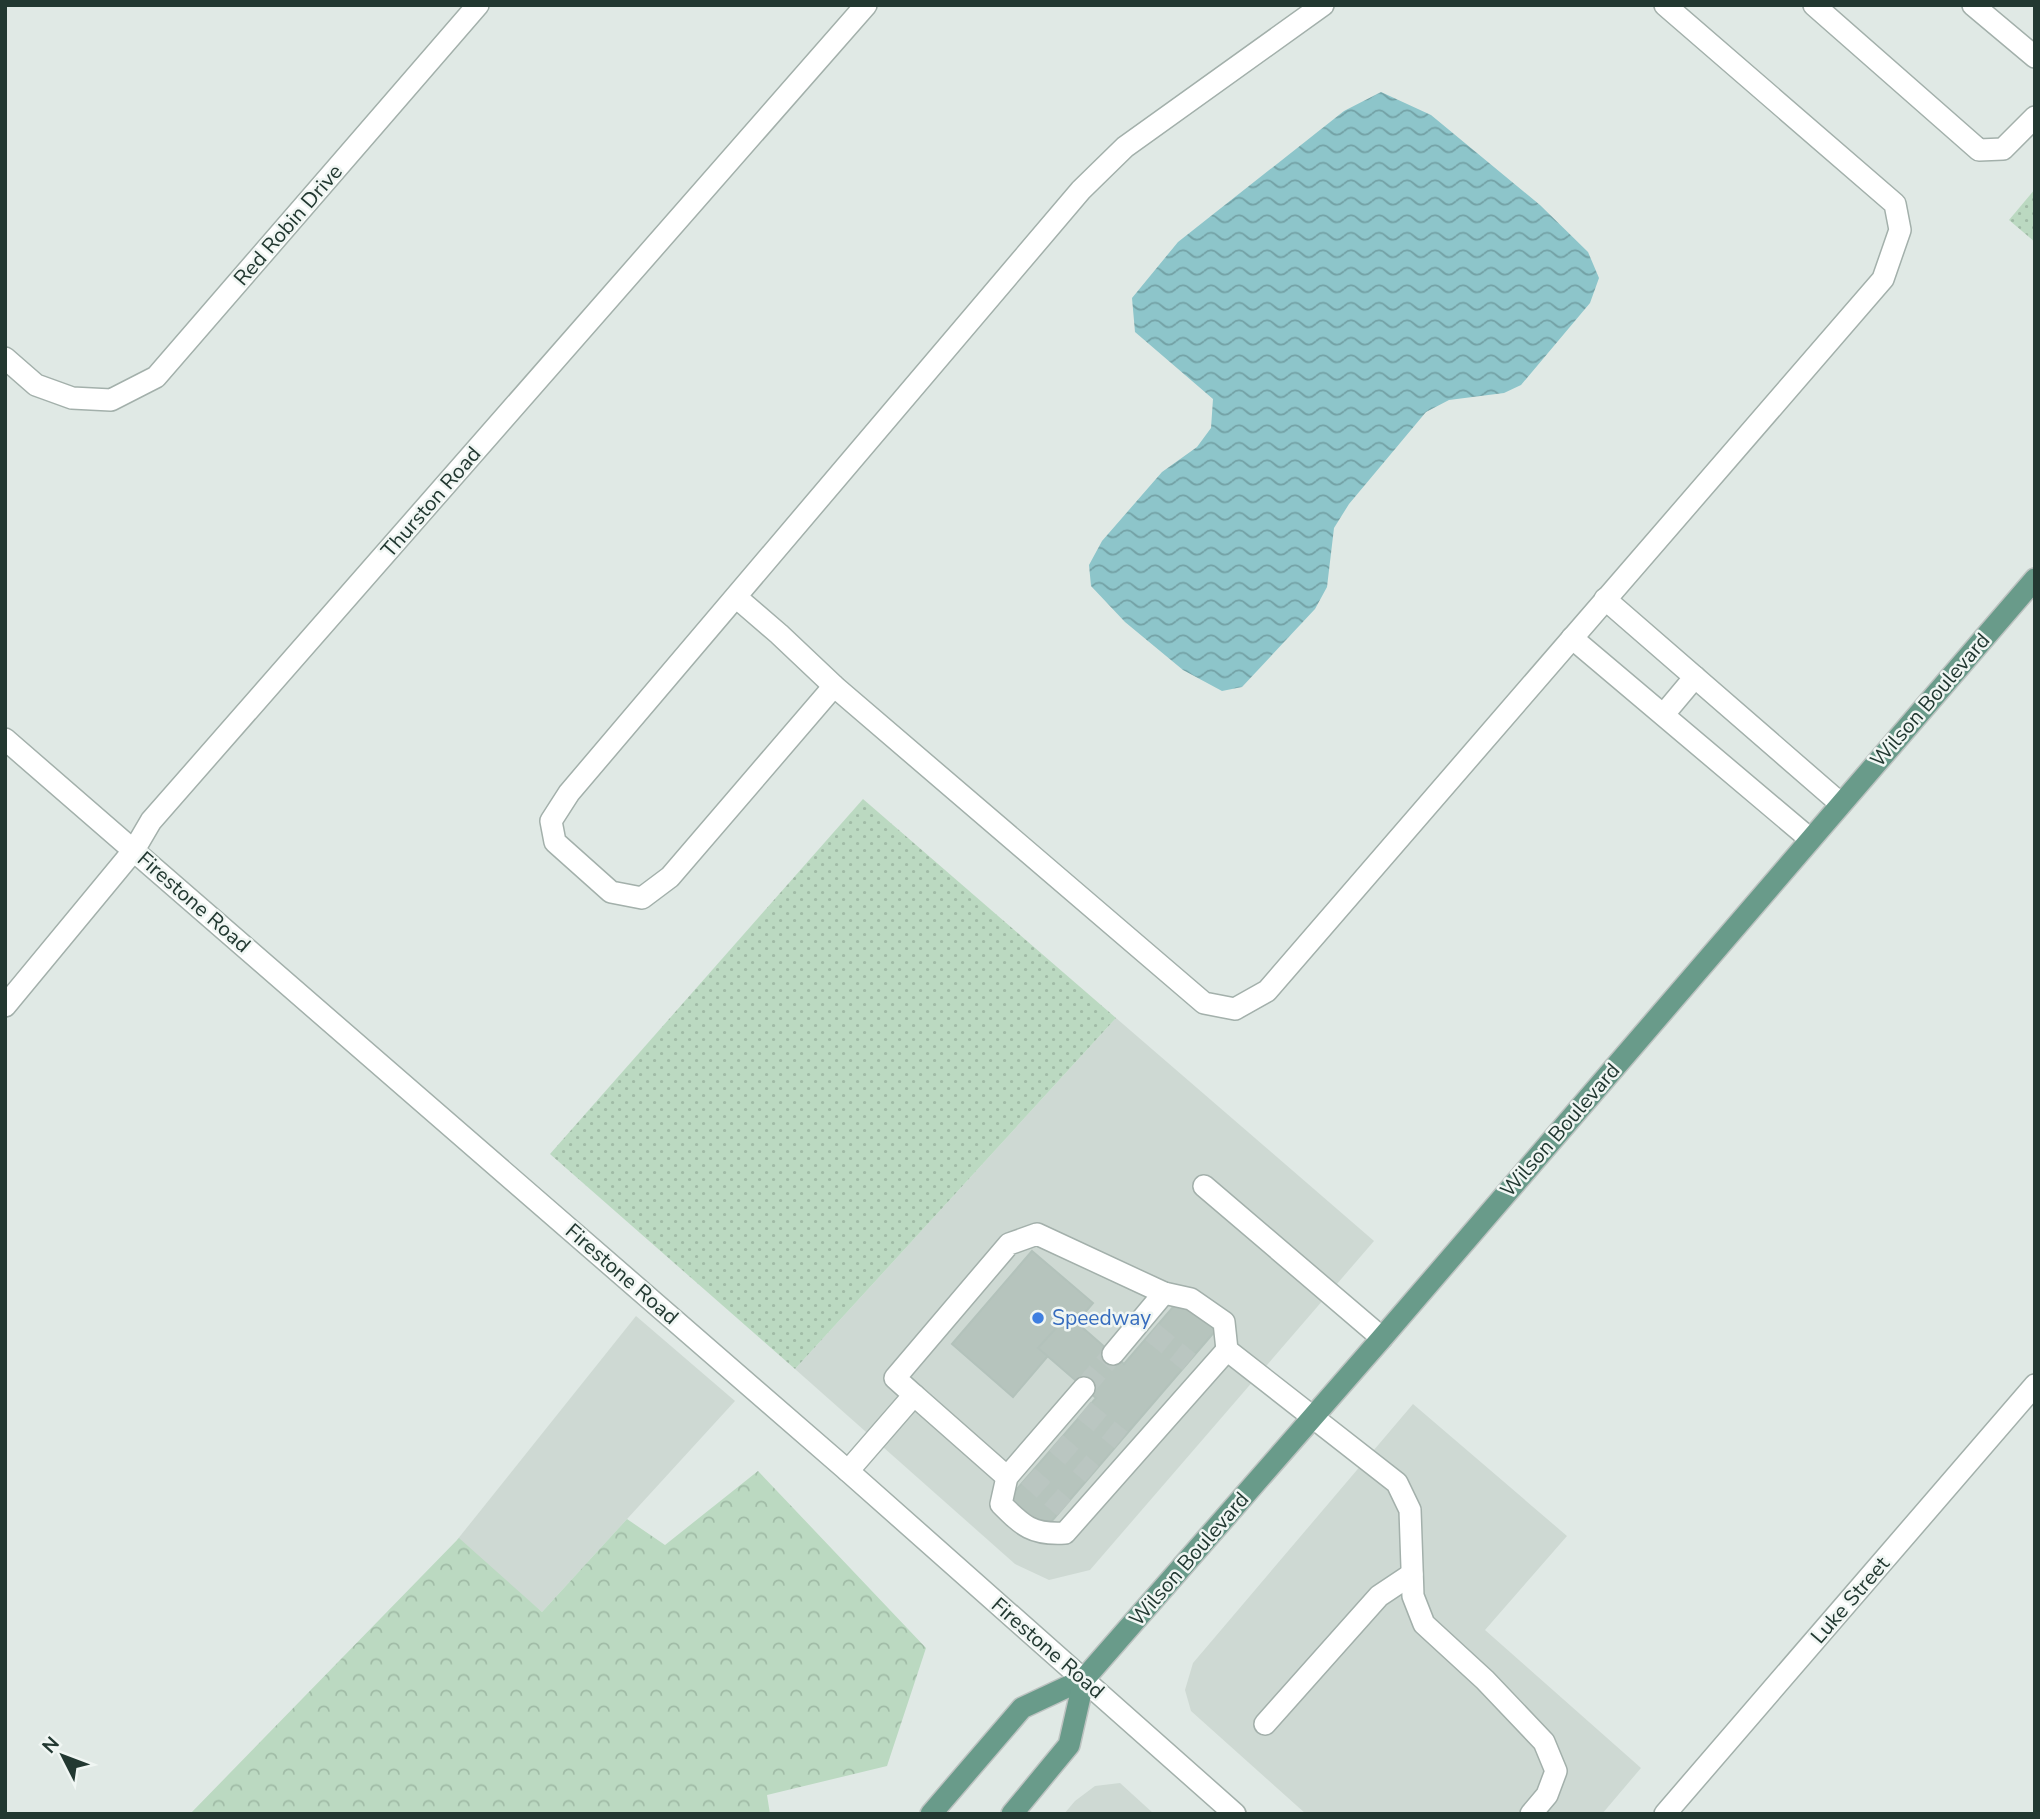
<svg xmlns="http://www.w3.org/2000/svg" width="2040" height="1819" viewBox="0 0 2040 1819" font-family="'Nunito Sans',sans-serif">
<defs>
<pattern id="grass-dots" width="8" height="8" patternUnits="userSpaceOnUse" patternTransform="scale(1.75)"><rect width="8" height="8" fill="#bbd9c1"/><path d="M2 2h.1M6 6h.1" fill="none" stroke="#a0bba6" stroke-width="1.8" stroke-linecap="round"/></pattern>
<pattern id="forest-crowns" width="20" height="18" patternUnits="userSpaceOnUse" patternTransform="scale(1.75)"><rect width="20" height="18" fill="#bbd9c1"/><path d="M2 6a3 3 0 1 1 6 0M12 15a3 3 0 1 1 6 0" fill="none" stroke="#a0bba6"/></pattern>
<pattern id="water-waves" width="16" height="10" patternUnits="userSpaceOnUse" patternTransform="scale(1.75)"><rect width="16" height="10" fill="#8dc5ca"/><path d="M0 5q4-4 8 0t8 0" fill="none" stroke="#73a1a5"/></pattern>
</defs>
<rect width="100%" height="100%" fill="#e0e9e5"/>
<g fill="#ced9d3">
<polygon points="1116,1018 1374,1241 1090,1570 1049,1580 1015,1564 795,1369"/>
<polygon points="636,1316 735,1401 542,1612 457,1540"/>
<polygon points="1413,1404 1567,1536 1485,1630 1641,1768 1602,1814 1306,1814 1191,1711 1185,1690 1193,1663"/>
<polygon points="1120,1783 1154,1814 1064,1814 1075,1801 1095,1786"/>
</g>
<g fill="url(#grass-dots)">
<polygon points="2035,189 2035,242 2009,220"/>
<polygon points="863,799 1116,1018 795,1369 550,1154"/>
</g>
<polygon fill="url(#forest-crowns)" points="758,1471 926,1648 887,1766 767,1795 770,1814 190,1814 459,1538 542,1612 627,1519 665,1545"/>
<polygon fill="url(#water-waves)" points="1381,92 1431,115 1540,205 1588,252 1599,278 1590,303 1521,385 1504,393 1449,400 1426,412 1349,504 1334,528 1327,587 1315,609 1242,687 1222,691 1183,670 1125,622 1091,586 1089,565 1102,541 1162,472 1197,447 1211,428 1213,399 1135,332 1132,298 1178,242 1344,111"/>
<g fill="#b6c4bd" stroke="#b3c2bb" stroke-width="2">
<polygon points="1032,1251 1093,1303 1013,1397 952,1344"/>
<polygon points="1180,1299 1216,1330 1045,1529 1009,1498 1096,1398 1038,1348 1068,1315 1124,1364"/>
</g>
<g fill="none" stroke-linecap="round" stroke-linejoin="round">
<g stroke="#bac6c1" stroke-width="21" stroke-dasharray="21 10" stroke-linecap="butt">
<polyline points="1152,1332 1189,1362"/>
<polyline points="1084,1388 1113,1354"/>
<polyline points="1084,1410 1121,1440"/>
<polyline points="1056,1443 1092,1474"/>
<polyline points="1028,1476 1064,1508"/>
</g>
<defs>
<g id="minor">
<polyline points="1814,5 1979,150 2003,149 2035,117"/>
<polyline points="1973,5 2035,57"/>
<polyline points="5,358 36,385 72,398 111,400 156,377 478,5"/>
<polyline points="736,597 779,634 834,686 1204,1003 1235,1009 1267,991 1883,279 1900,230 1895,204 1665,5"/>
<polyline points="1605,599 1841,804"/>
<polyline points="1572,638 1810,839"/>
<polyline points="834,686 670,877 642,898 611,892 555,842 551,821 569,793 1081,190 1125,147 1323,5"/>
<polyline points="1664,714 1695,677"/>
<polyline points="5,739 848,1471 1235,1814"/>
<polyline points="5,1006 134,850 151,821 866,5"/>
<polyline points="1204,1186 1382,1338"/>
<polyline points="1113,1354 1164,1293"/>
<polyline points="914,1395 1007,1477 1084,1388"/>
<polyline points="848,1471 914,1395 895,1378 1009,1244 1037,1234 1164,1293 1191,1299 1224,1322 1227,1350 1397,1483 1410,1510 1413,1596 1424,1624 1485,1680 1544,1742 1556,1771 1547,1795 1531,1814"/>
<path d="M1007,1477L1001,1504C1023,1526 1032,1535 1065,1533L1227,1350"/>
<polyline points="1265,1724 1379,1596 1412,1574"/>
<polyline points="1665,1814 2035,1385"/>
</g>
<g id="major">
<polyline points="931,1814 1022,1708 1084,1679 1382,1338 2035,579"/>
<polyline points="1012,1814 1069,1745 1084,1679"/>
</g>
</defs>
<use href="#minor" stroke="#a3b0ab" stroke-width="24"/>
<use href="#major" stroke="#bdc3c1" stroke-width="24"/>
<use href="#minor" stroke="#fff" stroke-width="21"/>
<use href="#major" stroke="#699b8a" stroke-width="21"/>
</g>
<circle fill="#3f7fe0" stroke="#f0f6f3" stroke-width="2.5" cx="1038" cy="1318" r="7"/>
<g text-anchor="middle" dominant-baseline="central" stroke-width="5" stroke-linejoin="round" paint-order="stroke">
<g font-size="21" fill="#223831" stroke="#f0f6f3">
<text transform="translate(288 225) rotate(-49)">Red Robin Drive</text>
<text transform="translate(431 502) rotate(-49)">Thurston Road</text>
<text transform="translate(1930 700) rotate(-49)">Wilson Boulevard</text>
<text transform="translate(194 902) rotate(41)">Firestone Road</text>
<text transform="translate(1560 1130) rotate(-49)">Wilson Boulevard</text>
<text transform="translate(622 1274) rotate(41)">Firestone Road</text>
<text transform="translate(1189 1559) rotate(-49)">Wilson Boulevard</text>
<text transform="translate(1850 1600) rotate(-49)">Luke Street</text>
<text transform="translate(1048 1648) rotate(41)">Firestone Road</text>
</g>
<g font-size="21" fill="#366cbe" stroke="#f0f6f3" text-anchor="start">
<text x="1052" y="1318">Speedway</text>
</g>
</g>
<rect width="2040" height="1819" fill="none" stroke="#223831" stroke-width="14"/>
<g transform="translate(63 1756) rotate(312)" stroke="#f0f6f3" stroke-width="5" paint-order="stroke">
<path d="M0-5L12 26L0 18L-12 26Z" fill="#223831"/>
<text y="-10" font-size="19" font-weight="bold" text-anchor="middle" fill="#223831">N</text>
</g>
</svg>
